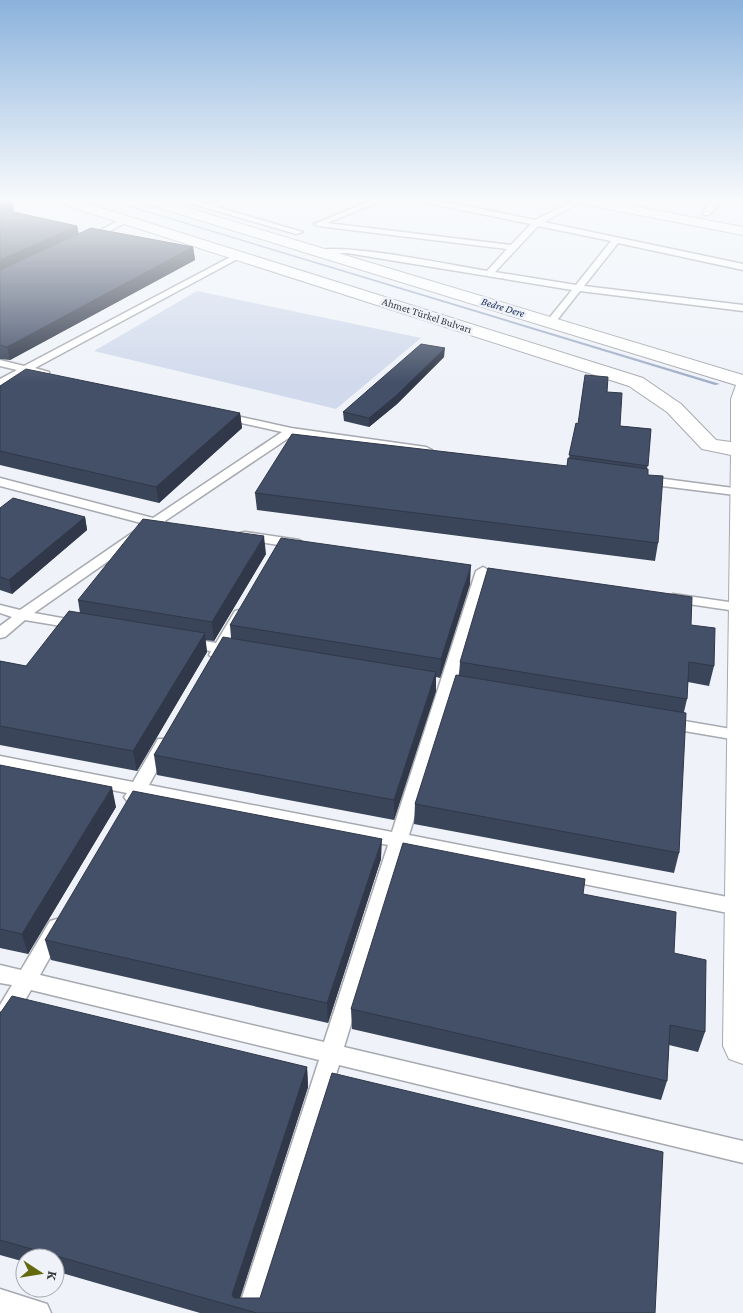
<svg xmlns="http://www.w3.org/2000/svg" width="743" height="1313" viewBox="0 0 743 1313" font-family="'Crimson Pro',serif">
<rect width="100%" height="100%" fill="#eff3f9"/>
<polygon fill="#d1daec" points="197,291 421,338 336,409 94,351"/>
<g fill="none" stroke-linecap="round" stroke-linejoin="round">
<polygon fill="#a0aec9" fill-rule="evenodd" points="107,200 111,200 720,384 715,385"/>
<defs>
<g id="lane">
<polygon points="14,200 24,200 0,209 0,204"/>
<polygon points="179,200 190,200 207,204 241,200 216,207 303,232 296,234"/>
<path d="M373,200H383L327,223L511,245L531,224L411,200L452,203L535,220L576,200H584L544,222L743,264V270L618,243L584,286L743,305V311L580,291L554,324L551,325L546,322L572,290L347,253L317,254L316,252C332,240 461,267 487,271L507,249L318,226L314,224ZM538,226L611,241L576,285L495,272Z"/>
<polygon points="714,200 722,200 709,215 703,215 703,211"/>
<polygon points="124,218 131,220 90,241 83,239"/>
<polygon points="236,254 243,256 35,368 49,372 49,376 27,373 0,386 0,379 17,370 0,366 0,360 24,366"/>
<polygon points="223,413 291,428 426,447 432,450 426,453 293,435 165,521 167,524 166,527 157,527 34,613 84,622 86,625 84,628 79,629 25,620 5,637 0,638 0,626 12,617 0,613 0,605 20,610 145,524 0,486 0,478 153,518 282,432 219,418 219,414"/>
<polygon points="642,476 741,489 743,490 743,496 638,483 636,480"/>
<polygon points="245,532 299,540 306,544 299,548 240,539 239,536 240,533"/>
<polygon points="483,567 490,571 409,835 743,900 743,916 405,848 344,1047 743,1141 743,1163 339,1065 263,1313 237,1313 319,1060 31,990 7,1031 0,1033 0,1005 12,985 0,983 0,965 21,970 50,921 57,919 64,921 67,927 40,975 324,1042 388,845 142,796 139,801 133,803 127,801 124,797 127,793 0,768 0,756 133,782 158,739 170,739 172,743 149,785 392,832 476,571"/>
<polygon points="673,594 743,604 743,612 668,601 666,598"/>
<polygon points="240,610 247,614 229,645 242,648 244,651 242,654 224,654 221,658 216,660 209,655 211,651 181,646 179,643 186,638 216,643 235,611"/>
<polygon points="667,718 743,731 743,741 661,727 659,723 661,719"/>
<polygon points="0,1289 47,1304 51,1313 0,1313"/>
</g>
<g id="secondary">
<polygon points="57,200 76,200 643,378 681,404 716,440 731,442 731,399 736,385 144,203 142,200 162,200 743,375 743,1064 729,1059 723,1046 731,455 702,449 667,412 629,386 59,203"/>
<polygon points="576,200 601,200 743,227 743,235 582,204"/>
</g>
</defs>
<use href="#lane" stroke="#a6a9af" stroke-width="3"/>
<use href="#secondary" stroke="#a6a9af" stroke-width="2"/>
<use href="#lane" fill="#fff" fill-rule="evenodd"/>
<use href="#secondary" fill="#fff" fill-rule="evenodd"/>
</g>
<g fill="#3a4559">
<polygon points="0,200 13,204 14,212 77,226 79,234 193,247 195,260 10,360 0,359"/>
<polygon points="444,357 397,404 369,427 344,421 343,412"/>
<polygon points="0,386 240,413 242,428 159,503 0,465"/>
<polygon points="607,392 620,426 651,429 647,469 658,543 655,561 257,510 255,493 567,466 569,458 576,423 578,424"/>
<polygon points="0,508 85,517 87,530 12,594 0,590"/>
<polygon points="266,554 214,641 205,640 207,652 137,771 0,745 0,661 26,666 80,613 78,600"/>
<polygon points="470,584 440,678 436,677 436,691 394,820 157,775 154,755 231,638 230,625"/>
<polygon points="691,625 714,666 709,686 688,682 687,699 684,712 679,853 674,873 414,824 415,804 459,675 460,662"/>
<polygon points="0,765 116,807 28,954 0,948"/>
<polygon points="381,859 328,1023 51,960 45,940"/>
<polygon points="583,894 674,953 705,1032 698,1052 669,1045 667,1081 661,1100 352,1029 351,1009"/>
<polygon points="0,1012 307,1067 308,1087 240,1298 655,1313 200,1313 55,1271 55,1258 25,1258 25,1262 0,1255"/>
</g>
<g fill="#303849">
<polygon points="77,226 79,238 0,274 0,260"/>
<polygon points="193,247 195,260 10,360 7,347"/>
<polygon points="445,348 444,357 397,404 369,427 369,418"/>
<polygon points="240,413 242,428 159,503 156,487"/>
<polygon points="85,517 87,530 12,594 9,580"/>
<polygon points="264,536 266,554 214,641 212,622"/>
<polygon points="471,565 470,584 440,678 441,659"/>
<polygon points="205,633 207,652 137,771 133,751"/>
<polygon points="436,672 436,691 394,820 394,800"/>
<polygon points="112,787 116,807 28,954 22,934"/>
<polygon points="382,839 381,859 328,1023 327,1003"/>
<polygon points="307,1067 308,1087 237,1307 232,1295"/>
</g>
<g fill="#445068" stroke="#303849">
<polygon points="0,200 10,200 13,204 0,202"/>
<polygon points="0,209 77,226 0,260"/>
<polygon points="91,228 193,247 7,347 0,345 0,270"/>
<polygon points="421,344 445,348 397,395 369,418 343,412"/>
<polygon points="26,369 240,413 156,487 0,451 0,386"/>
<polygon points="585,375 608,377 607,392 622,393 620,426 651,429 648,466 569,455 576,423 578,424"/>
<polygon points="292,434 567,466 568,458 648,469 648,475 663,476 658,543 255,493"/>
<polygon points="13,498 85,517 9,580 0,577 0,508"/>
<polygon points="143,519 264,536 212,622 78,600"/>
<polygon points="281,538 471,565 441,659 230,625"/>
<polygon points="488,568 692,597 691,625 715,628 714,666 689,662 687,699 460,662"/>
<polygon points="69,611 205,633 133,751 0,726 0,661 26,666"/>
<polygon points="223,637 436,672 394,800 154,755"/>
<polygon points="456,675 686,713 679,853 415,804"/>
<polygon points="0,765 112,787 22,934 0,929"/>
<polygon points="133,791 382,839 327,1003 45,940"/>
<polygon points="403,843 585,879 583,894 676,912 674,953 706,960 705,1032 670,1025 667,1081 351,1009"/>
<polygon points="12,996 307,1067 232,1295 234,1298 260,1298 332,1073 663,1152 655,1313 257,1313 0,1240 0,1012 1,1012"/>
</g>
<linearGradient id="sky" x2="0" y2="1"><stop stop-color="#8bb2dc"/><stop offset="0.52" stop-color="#f8fafc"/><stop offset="1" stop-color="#f8fafc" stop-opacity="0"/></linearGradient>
<rect width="743" height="383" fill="url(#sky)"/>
<g text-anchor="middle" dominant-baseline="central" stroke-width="5" stroke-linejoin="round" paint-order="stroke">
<g font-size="11" font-style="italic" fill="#23355c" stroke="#eff3f9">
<text transform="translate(503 307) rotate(17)">Bedre Dere</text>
</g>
<g font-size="11" fill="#38393b" stroke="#eff3f9">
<text transform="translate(427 315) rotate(18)">Ahmet Türkel Bulvarı</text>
</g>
</g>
<g transform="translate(40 1273) rotate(102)"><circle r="24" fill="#eff3f9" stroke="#a6a9ad"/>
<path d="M0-4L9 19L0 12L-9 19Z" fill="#63690c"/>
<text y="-8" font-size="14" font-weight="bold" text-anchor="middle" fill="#38393b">K</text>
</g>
</svg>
